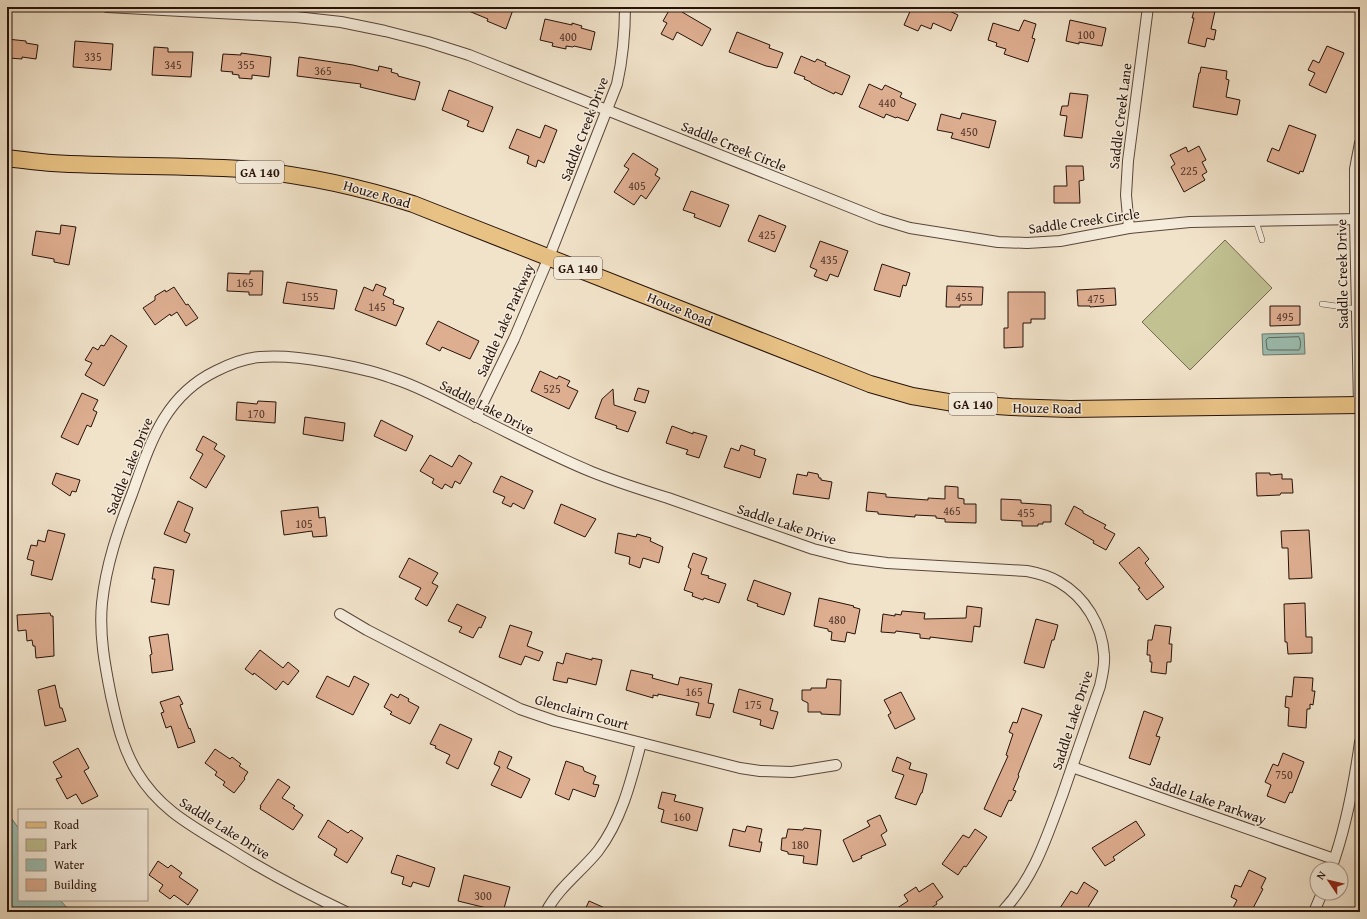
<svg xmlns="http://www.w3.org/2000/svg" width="1367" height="919" viewBox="0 0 1367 919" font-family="'Gentium Book Plus',serif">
<rect width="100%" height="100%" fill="#f1e3ca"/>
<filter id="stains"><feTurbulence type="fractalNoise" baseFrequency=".005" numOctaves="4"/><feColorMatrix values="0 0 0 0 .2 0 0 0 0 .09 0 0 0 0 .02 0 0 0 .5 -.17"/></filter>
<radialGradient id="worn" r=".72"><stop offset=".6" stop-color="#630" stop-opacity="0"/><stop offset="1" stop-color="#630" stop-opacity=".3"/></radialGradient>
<polygon fill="#c1c192" stroke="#746a4e" points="1225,240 1272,288 1190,370 1142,322"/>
<g fill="#9bbeb1" stroke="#6c796e">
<polygon points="1304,333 1305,354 1263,355 1262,334"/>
<polygon points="7,812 19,829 19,900 60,900 71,912 7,912"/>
</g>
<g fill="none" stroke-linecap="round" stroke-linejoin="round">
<path stroke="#60685e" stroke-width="1" d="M1299,337C1301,340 1301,347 1299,350H1269L1267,349L1266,340L1268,338Z"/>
</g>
<g fill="#deae91" stroke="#26120a">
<polygon points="459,7 514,7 506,29 487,21 488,19"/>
<polygon points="671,7 684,7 682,12 711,29 702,46 677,32 673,40 661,34 667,23 663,21"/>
<polygon points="912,7 946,7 945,9 958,15 951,31 933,23 931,29 921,25 918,31 904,25"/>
<polygon points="1195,7 1215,11 1211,29 1216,30 1214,40 1207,38 1205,47 1188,43 1194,18 1192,18"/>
<polygon points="545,19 572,25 572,23 582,26 581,28 595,32 591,50 574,46 573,47 566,46 566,49 552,46 553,43 540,40"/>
<polygon points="1024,20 1036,24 1032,38 1035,39 1028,62 1004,54 1006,49 996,46 997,43 988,40 993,23 1019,31"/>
<polygon points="1070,20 1106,28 1102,46 1079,42 1079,44 1066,41"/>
<polygon points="737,32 770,45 769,48 783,53 777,68 766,66 729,52"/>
<polygon points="7,39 26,41 26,43 38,45 36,59 22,57 22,59 9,58 9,56 7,55"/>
<polygon points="75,41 113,44 111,70 73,67"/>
<polygon points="1327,46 1344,53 1326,93 1309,85 1315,73 1308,70 1313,60 1319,63"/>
<polygon points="154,47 168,48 168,52 193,52 191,77 152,75"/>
<polygon points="241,53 271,57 269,77 252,75 252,79 239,78 239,75 232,74 233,72 221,71 223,54 241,55"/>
<polygon points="801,56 815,62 817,59 826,63 825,65 850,76 842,95 835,92 834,94 811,83 811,82 804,79 805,77 794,73"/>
<polygon points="299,57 353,65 378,71 379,66 392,69 391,72 398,74 398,76 420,82 415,100 360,87 361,84 297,76"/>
<polygon points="1201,67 1227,71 1226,79 1229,80 1226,97 1240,100 1237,115 1193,107 1199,73 1200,73"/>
<polygon points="869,84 882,90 885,85 902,93 900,97 916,104 908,121 897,117 896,118 886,114 884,118 859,107"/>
<polygon points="449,90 493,107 483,132 467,126 469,121 442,110"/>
<polygon points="1070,93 1088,95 1082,138 1064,136 1067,116 1060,115 1062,106 1068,106"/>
<polygon points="962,113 996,121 989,148 951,138 953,133 937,130 941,114 960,119"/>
<polygon points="545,125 557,130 544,163 538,160 536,167 527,163 529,156 509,148 517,129 540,138"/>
<polygon points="1289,125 1316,135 1303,172 1300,171 1299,174 1267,161 1272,148 1279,151"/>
<polygon points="1199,146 1206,160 1202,162 1207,172 1202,175 1205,180 1184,192 1171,167 1175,164 1170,155 1186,147 1188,152"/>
<polygon points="633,153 658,169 655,175 660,178 646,199 641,195 634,205 614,192 629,169 624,166"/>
<polygon points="1066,166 1083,166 1084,180 1079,181 1080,203 1054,203 1054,186 1067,186"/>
<polygon points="691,191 729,205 720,227 694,217 695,214 683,210"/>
<polygon points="759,215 786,226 775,252 748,241"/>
<polygon points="61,225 76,227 69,265 54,262 54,259 32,255 36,231 60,234"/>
<polygon points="820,241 848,251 838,277 830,274 827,281 814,276 817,270 810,267"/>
<polygon points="882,264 910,273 906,286 903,285 900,297 874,290"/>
<polygon points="250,271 263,271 262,295 249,295 249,292 227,291 228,273 250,274"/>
<polygon points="287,282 337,290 334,309 283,303"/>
<polygon points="376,284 386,288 383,295 394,300 393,304 404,308 396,326 355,310 364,287 373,291"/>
<polygon points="947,286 983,287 982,305 960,305 960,307 946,307"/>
<polygon points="174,287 186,305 188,304 198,318 186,326 177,312 171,316 170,314 155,325 143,308 155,300 155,296 165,290 166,292"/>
<polygon points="1115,288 1116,305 1090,307 1090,306 1078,306 1077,290"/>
<polygon points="1008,292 1045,292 1045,319 1031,319 1031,323 1023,323 1023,347 1004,348 1004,328 1008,328"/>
<polygon points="1270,306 1300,306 1300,325 1270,326"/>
<polygon points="438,321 479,341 470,359 442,347 440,351 426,344"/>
<polygon points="111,335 127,346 104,386 85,375 92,363 85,360 93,347 98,350 101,345 104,346"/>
<polygon points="540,371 557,379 559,376 570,381 567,386 578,391 569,409 531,391"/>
<polygon points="638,388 649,391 645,403 634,400"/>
<polygon points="613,389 614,405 636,412 628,432 616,428 617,426 595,418 602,399"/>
<polygon points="82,393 98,400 93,410 97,412 91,427 87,425 78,445 61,437"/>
<polygon points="258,401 276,402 275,423 236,420 237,402 257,404"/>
<polygon points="305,417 345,423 343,441 303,434"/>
<polygon points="381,420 413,436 406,451 374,436"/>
<polygon points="672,426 693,434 693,432 707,436 699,458 686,454 688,450 666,443"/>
<polygon points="203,436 217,444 214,449 225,456 206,488 190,478 203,454 196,450"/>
<polygon points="741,445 755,450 754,455 766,459 760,478 724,467 731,448 739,451"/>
<polygon points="430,455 452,467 459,455 472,463 460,484 455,481 452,488 445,484 442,489 432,483 434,479 420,471"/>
<polygon points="808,472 818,474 819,478 821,478 821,480 832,482 829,499 793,494 797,474 807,476"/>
<polygon points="56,473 80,480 76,492 72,491 70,496 52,484"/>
<polygon points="1256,473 1270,473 1270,475 1282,474 1282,479 1292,479 1293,493 1281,493 1280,495 1257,496"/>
<polygon points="501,476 533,491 524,509 513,503 511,507 502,503 505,497 493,492"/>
<polygon points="945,486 958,487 958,498 964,499 964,504 976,504 976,523 945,522 945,519 936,518 936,516 915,515 915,517 878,514 878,512 866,511 868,492 886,494 886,497 928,500 928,498 945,499"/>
<polygon points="1001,499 1021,500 1021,503 1051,505 1051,522 1043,522 1043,524 1038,524 1038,526 1022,526 1022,521 1001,520"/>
<polygon points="178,501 193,508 184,531 190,534 186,543 164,534"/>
<polygon points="561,504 596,519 585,537 554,523"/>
<polygon points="1074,506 1083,511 1083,513 1106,525 1104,528 1115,534 1106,550 1093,543 1094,541 1065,524"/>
<polygon points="318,507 319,518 325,517 327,536 313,537 312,531 284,535 281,511"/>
<polygon points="48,530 65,534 52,580 31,575 34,561 27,559 31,545 37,546 38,540 45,542"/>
<polygon points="1309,530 1312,578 1289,579 1288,548 1282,548 1281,531"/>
<polygon points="618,533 636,537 637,534 651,538 650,541 663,547 659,563 643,558 640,568 629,564 630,557 615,553"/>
<polygon points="1139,547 1149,559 1145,563 1164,587 1147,600 1138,589 1140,588 1119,563"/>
<polygon points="693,553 707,558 701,574 709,576 708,578 726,584 719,603 704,598 703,600 692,596 693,593 684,590 691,569 688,567"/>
<polygon points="409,558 438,573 432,583 438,586 427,606 415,599 421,588 399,577"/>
<polygon points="154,567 174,570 169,605 151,602 155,579 152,579"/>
<polygon points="754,580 791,593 784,615 757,606 758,604 747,600"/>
<polygon points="819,598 854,606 853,607 860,609 855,634 847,632 845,642 831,640 832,632 828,631 828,629 814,626"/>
<polygon points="1305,603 1306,637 1312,637 1312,653 1288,654 1287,642 1285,642 1284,604"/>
<polygon points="457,604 486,617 481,628 479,627 473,638 459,632 462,627 448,621"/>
<polygon points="967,606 982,608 980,627 974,626 972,642 930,637 930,639 920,638 920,634 896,631 895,633 881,632 883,614 895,616 895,614 901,615 902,611 925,613 924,619 966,618"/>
<polygon points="50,613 51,616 53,616 54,656 36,658 35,646 33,646 32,640 27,641 26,630 18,631 17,615"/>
<polygon points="1036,619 1058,625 1054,640 1052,640 1044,668 1024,663"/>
<polygon points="510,625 532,632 527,646 543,652 539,661 525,656 521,665 499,657"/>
<polygon points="1155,625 1171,627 1169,644 1172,644 1171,662 1167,662 1166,674 1151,672 1152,662 1150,662 1150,655 1147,655 1148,640 1152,640"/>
<polygon points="168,634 173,670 152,673 150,655 152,654 149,637"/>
<polygon points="260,650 283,668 288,662 299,671 288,685 283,681 276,690 254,673 253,675 245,669"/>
<polygon points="566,653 592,660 592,658 602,660 596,685 568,678 567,683 553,680 557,662 563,664"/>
<polygon points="631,670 653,675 652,678 678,685 680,677 712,684 708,703 714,704 710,718 696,715 699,703 658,694 658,696 653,695 653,698 626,690"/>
<polygon points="327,676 349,687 354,676 369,684 353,715 316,697"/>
<polygon points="1294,677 1313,678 1312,691 1315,691 1313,705 1310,704 1310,709 1307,709 1306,728 1288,726 1289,708 1285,707 1286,696 1292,697"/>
<polygon points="827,679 841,680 840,715 821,714 821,712 808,712 808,703 802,700 802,690 811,690 811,688 826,688"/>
<polygon points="55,685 60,708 62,708 66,721 45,726 38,690"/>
<polygon points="739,689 773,699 770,710 778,712 773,729 760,725 761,720 733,712"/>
<polygon points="901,692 915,719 895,729 888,715 891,713 884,700"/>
<polygon points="391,694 398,698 400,694 409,699 408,701 419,707 410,724 390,714 392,712 384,707"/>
<polygon points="179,696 183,704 180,705 189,729 190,728 195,742 178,748 171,726 166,728 161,713 164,712 160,702"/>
<polygon points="1022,708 1042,715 1018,775 1019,776 1013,790 1016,791 1011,801 1009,800 1001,817 984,809 1008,756 1006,755 1013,734 1009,732 1013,722 1017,723"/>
<polygon points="1144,711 1163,718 1156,736 1160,737 1150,765 1129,758"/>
<polygon points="440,724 472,739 458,769 446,763 450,755 435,748 436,746 430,744"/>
<polygon points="78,748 89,768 84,771 98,796 82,804 76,794 67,799 56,779 62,777 53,762"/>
<polygon points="215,749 230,759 232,757 241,764 239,766 248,772 244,778 245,779 234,793 223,785 225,782 215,775 217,772 205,763"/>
<polygon points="499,751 512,757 507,768 530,779 521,798 491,785 500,767 494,764"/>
<polygon points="1283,753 1304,762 1292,793 1290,792 1285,803 1267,796 1271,785 1265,782 1273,764 1278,766"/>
<polygon points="897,757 911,763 909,769 927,774 922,793 921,793 916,805 895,798 904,775 892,771"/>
<polygon points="566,761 583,767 584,771 596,776 593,784 599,785 595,797 573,789 569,800 555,794"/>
<polygon points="278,779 290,787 282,798 295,806 293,808 303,815 293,830 260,809 261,806 260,806"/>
<polygon points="662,792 676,795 674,801 703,808 697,831 661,822 664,810 658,808"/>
<polygon points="880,815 887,831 881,835 886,845 861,856 862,858 853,862 843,840 870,826 867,821"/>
<polygon points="328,820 348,833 351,830 363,838 347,863 334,855 337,849 318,837"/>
<polygon points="1136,821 1145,835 1113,857 1115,860 1105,866 1092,848"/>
<polygon points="747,826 762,829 759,842 762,842 760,852 729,846 733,829 745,832"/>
<polygon points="804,828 821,830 817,865 803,863 804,856 788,854 788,852 781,850 782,838 786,838 788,829 803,830"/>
<polygon points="975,829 987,837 966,867 964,866 958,875 942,864 963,835 969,838"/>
<polygon points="397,855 435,868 429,887 413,882 411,887 402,884 404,877 391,873"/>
<polygon points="158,861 168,868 171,865 182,873 179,877 198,890 188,905 174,895 170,899 159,891 163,885 149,875"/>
<polygon points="1249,870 1266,878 1261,888 1263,889 1251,912 1231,912 1237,900 1231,897 1235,885 1241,887"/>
<polygon points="464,875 510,887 503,912 458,901"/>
<polygon points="1084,882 1098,891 1085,912 1066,912 1060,908 1071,891 1077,894"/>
<polygon points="933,883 943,897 936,902 937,904 931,908 934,912 891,912 908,901 904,895 916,887 919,892"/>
<polygon points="589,901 614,912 584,912"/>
</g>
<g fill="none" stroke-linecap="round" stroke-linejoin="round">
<defs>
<g id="service">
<polyline points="1256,221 1262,240"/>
<polyline points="1322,304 1357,309"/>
</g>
<g id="minor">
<polyline points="107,7 296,17 341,22 385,31 428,42 469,55 880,219 910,228 998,242 1027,243 1060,241 1129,228 1190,222 1360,219"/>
<polyline points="1129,228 1126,195 1128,161 1148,7"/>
<polyline points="1359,405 1355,220 1355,169 1360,143"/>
<path d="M476,417L514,339L549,257L617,84C623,57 625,34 625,7"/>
<polyline points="340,614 367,630 520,709 555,721 740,768 760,771 792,772 836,765"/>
<polyline points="1072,767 1334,859"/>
<path d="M1331,869C1346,828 1354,785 1360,742"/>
<path d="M346,912C306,893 266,872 228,848C192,826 160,810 137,772C123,749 117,723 111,696C105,666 99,635 102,603C106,565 118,530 132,494C150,444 164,396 216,371C230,364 245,358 260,357C283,355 305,358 327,362C349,366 371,370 392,378C415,385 437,397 459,408C503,430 546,453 592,472C617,482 642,490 668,498C716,515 765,532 813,549L849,558L887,563L1027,571C1038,573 1049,576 1059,582C1085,597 1102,625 1104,655C1105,666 1102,676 1100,686C1087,723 1075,759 1062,796C1046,839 1034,878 1002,912"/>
<path d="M546,912C558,888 581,872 598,851C622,819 631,781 641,743"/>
<polyline points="1314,912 1322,893"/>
</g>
<path id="primary" d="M7,158C22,160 37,162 52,163C115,167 178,165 241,169C300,174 357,186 413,204L870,384L912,396L954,403L1011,407L1070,409L1360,405"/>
</defs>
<use href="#service" stroke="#59463a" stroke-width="6"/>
<use href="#minor" stroke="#59463a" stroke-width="12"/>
<use href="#primary" stroke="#26120a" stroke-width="18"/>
<use href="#service" stroke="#f6eddd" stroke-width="5"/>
<use href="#minor" stroke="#f6eddd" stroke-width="10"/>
<use href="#primary" stroke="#e8c285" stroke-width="16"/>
</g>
<g text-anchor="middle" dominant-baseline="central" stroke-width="3" stroke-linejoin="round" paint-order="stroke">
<g font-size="12" fill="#54392c">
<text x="1086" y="34">100</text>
<text x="568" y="36">400</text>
<text x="93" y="56">335</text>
<text x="173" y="64">345</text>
<text x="246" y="64">355</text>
<text x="323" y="70">365</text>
<text x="887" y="102">440</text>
<text x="969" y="131">450</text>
<text x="1189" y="170">225</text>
<text x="637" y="185">405</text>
<text x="767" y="234">425</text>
<text x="829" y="259">435</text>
<text x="245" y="282">165</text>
<text x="310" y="296">155</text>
<text x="964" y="296">455</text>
<text x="1096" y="298">475</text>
<text x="377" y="306">145</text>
<text x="1285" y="316">495</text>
<text x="552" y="388">525</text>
<text x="256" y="413">170</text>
<text x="952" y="510">465</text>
<text x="1026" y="512">455</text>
<text x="304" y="523">105</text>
<text x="837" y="619">480</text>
<text x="694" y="691">165</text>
<text x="753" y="704">175</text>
<text x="1284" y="774">750</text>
<text x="682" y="816">160</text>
<text x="800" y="844">180</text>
<text x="483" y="895">300</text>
</g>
<g fill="#f6eddd" stroke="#645449" stroke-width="1">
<rect x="236" y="161" width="48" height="22" rx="3"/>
<rect x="554" y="257" width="48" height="22" rx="3"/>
<rect x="949" y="393" width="48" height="22" rx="3"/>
</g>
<g font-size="13" font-weight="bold" fill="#26120a">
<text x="260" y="172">GA 140</text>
<text x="578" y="268">GA 140</text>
<text x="973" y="404">GA 140</text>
</g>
<g font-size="14" fill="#26120a" stroke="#f6eddd">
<text transform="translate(1120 116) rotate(-83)">Saddle Creek Lane</text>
<text transform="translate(584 129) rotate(-69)">Saddle Creek Drive</text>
<text transform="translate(734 146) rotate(22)">Saddle Creek Circle</text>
<text transform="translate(377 194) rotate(16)">Houze Road</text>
<text transform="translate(1084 221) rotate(-8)">Saddle Creek Circle</text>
<text transform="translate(1342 274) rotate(-91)">Saddle Creek Drive</text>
<text transform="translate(680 309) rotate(22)">Houze Road</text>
<text transform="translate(505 320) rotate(-66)">Saddle Lake Parkway</text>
<text transform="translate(487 407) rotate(27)">Saddle Lake Drive</text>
<text transform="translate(1047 408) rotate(1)">Houze Road</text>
<text transform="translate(129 466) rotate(-68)">Saddle Lake Drive</text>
<text transform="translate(787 524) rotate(18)">Saddle Lake Drive</text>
<text transform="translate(582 712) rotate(16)">Glenclairn Court</text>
<text transform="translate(1072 720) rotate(-72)">Saddle Lake Drive</text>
<text transform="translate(1208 800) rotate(19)">Saddle Lake Parkway</text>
<text transform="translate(225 828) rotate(32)">Saddle Lake Drive</text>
</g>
</g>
<rect width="1367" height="919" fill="none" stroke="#f1e3ca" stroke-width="24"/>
<rect x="8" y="8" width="1351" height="903" fill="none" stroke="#26120a" stroke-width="2"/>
<rect x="12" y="12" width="1343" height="895" fill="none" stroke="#26120a"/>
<rect x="18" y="809" width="130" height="92" fill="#f6eddd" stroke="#a39589"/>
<rect x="26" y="822" width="20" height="6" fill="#e8c285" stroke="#a39589"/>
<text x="54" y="829" font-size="12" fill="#26120a">Road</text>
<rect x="26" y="839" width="20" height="12" fill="#c1c192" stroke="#a39589"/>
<text x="54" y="849" font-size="12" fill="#26120a">Park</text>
<rect x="26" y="859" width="20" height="12" fill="#9bbeb1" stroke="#a39589"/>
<text x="54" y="869" font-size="12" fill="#26120a">Water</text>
<rect x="26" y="879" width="20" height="12" fill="#deae91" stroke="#a39589"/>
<text x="54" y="889" font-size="12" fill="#26120a">Building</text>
<g transform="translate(1329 881) rotate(305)"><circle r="19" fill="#f6eddd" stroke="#a39589"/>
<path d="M0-3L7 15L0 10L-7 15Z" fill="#8f2418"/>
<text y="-6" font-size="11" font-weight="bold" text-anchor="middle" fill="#26120a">N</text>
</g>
<rect width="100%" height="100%" filter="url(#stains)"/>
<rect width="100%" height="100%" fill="url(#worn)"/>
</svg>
